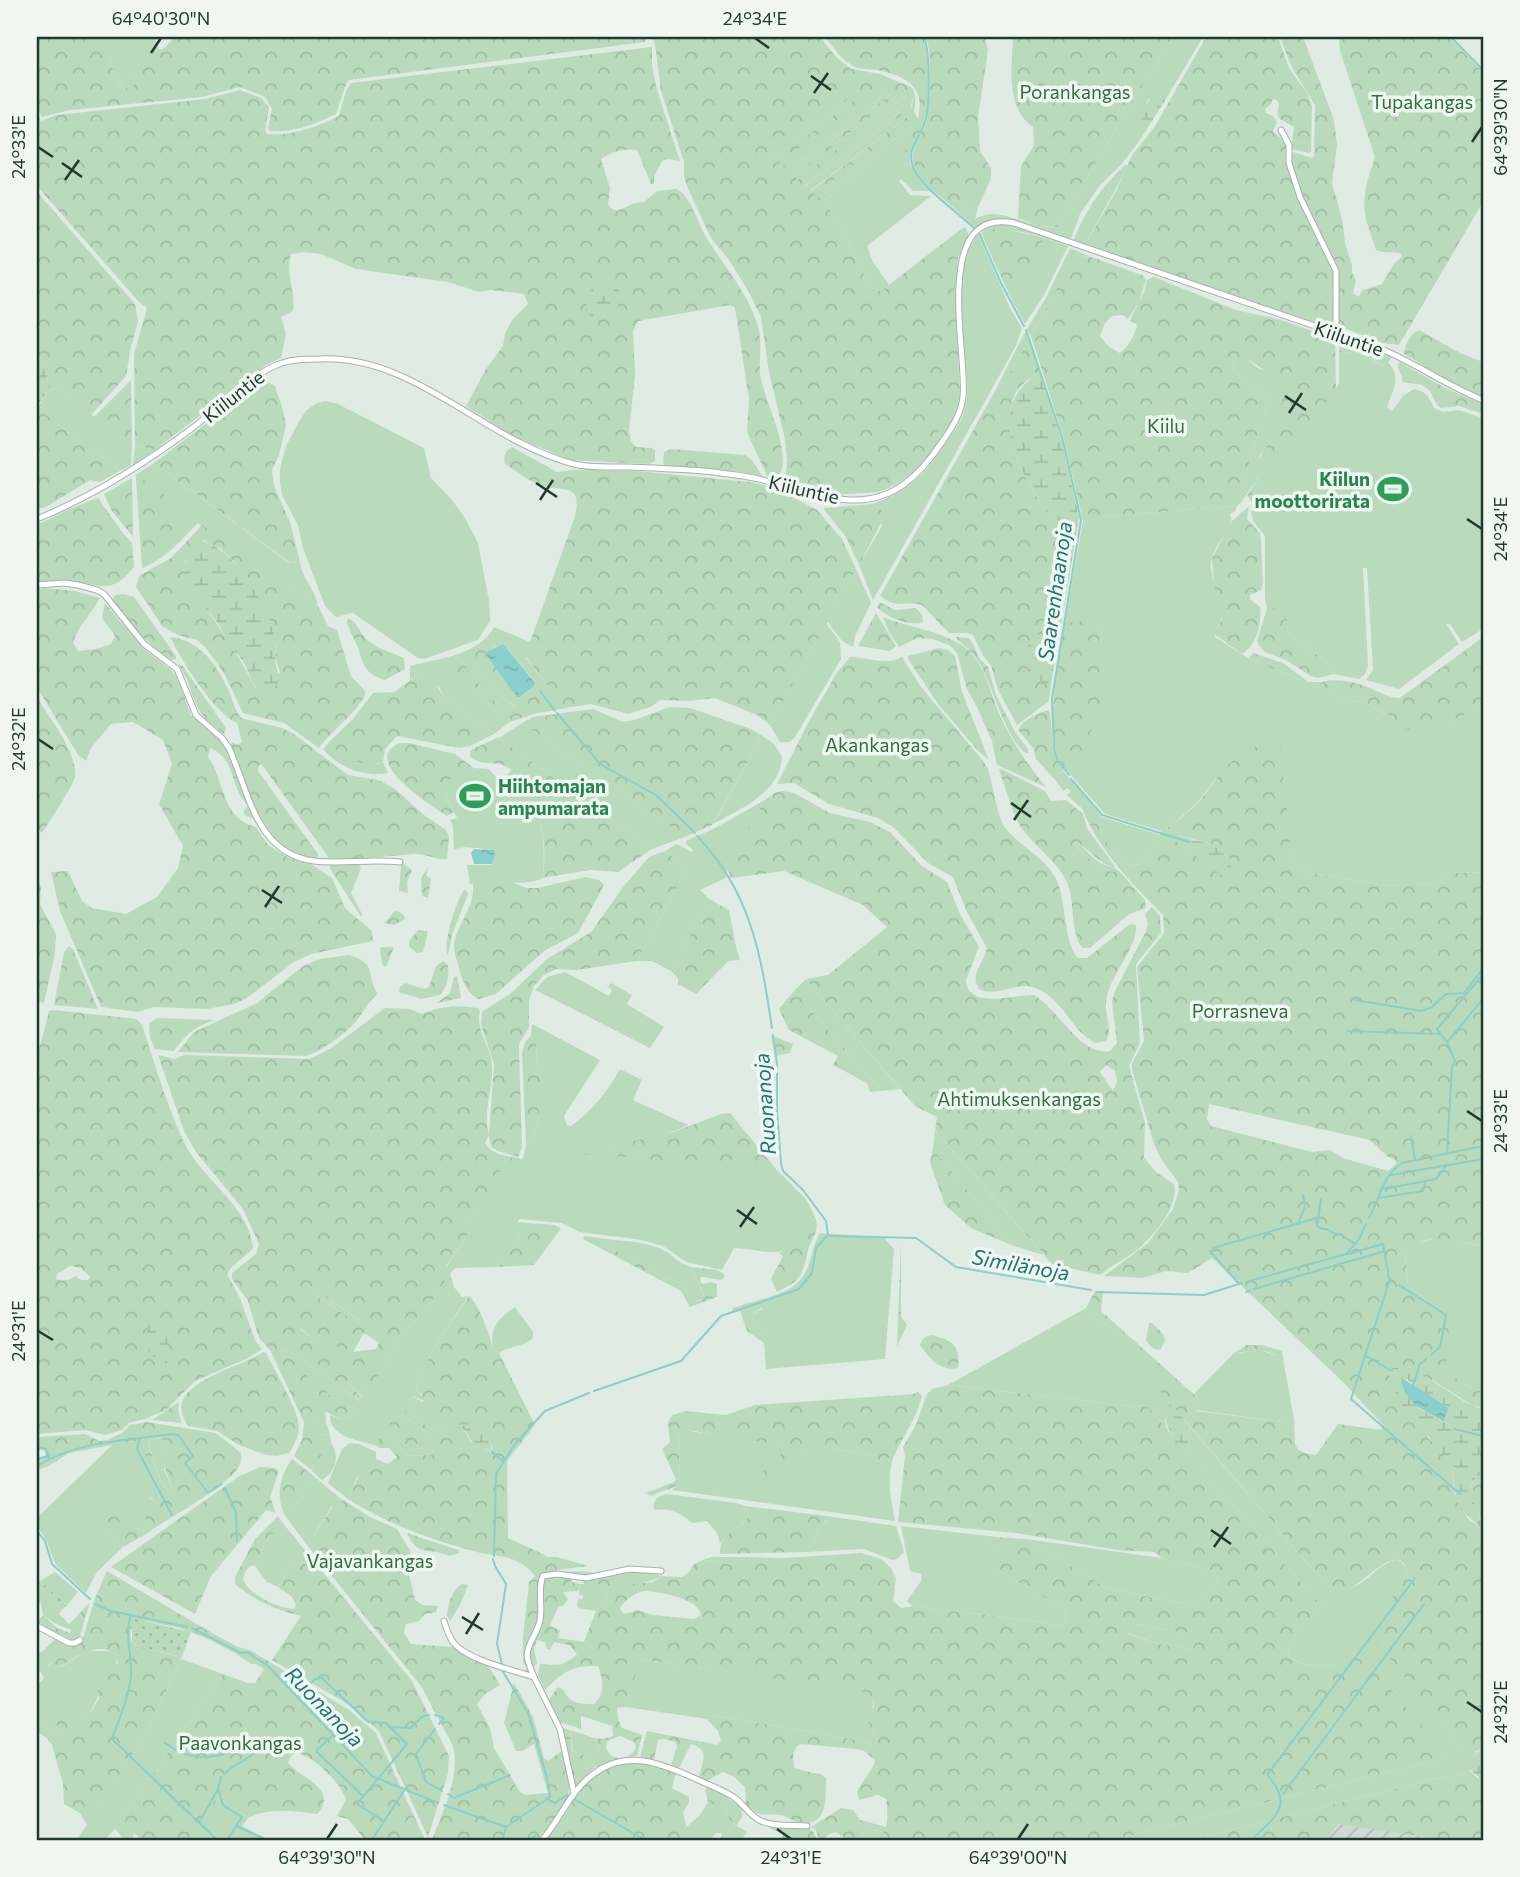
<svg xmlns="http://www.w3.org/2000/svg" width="1520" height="1877" viewBox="0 0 1520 1877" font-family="Commissioner,sans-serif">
<defs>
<pattern id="industrial-furrows" width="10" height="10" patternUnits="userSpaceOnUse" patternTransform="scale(1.75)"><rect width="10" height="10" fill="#cedad3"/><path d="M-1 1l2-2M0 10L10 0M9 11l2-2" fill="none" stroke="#b1bcb5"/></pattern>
<pattern id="forest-crowns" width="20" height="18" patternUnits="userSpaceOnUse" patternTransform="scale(1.75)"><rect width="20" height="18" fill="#b9dbbc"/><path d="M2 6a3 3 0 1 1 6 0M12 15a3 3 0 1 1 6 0" fill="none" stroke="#9fbda2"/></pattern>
<pattern id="wetland-marsh" width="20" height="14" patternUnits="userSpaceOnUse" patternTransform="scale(1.75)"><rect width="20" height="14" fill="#b9dbbc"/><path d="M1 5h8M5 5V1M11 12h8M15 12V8" fill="none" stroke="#9fbda2"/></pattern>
<pattern id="garden-dots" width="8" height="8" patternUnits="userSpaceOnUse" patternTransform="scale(1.75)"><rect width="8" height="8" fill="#b9dbbc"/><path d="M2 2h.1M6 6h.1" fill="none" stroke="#9fbda2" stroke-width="1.8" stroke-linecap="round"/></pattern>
<pattern id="water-ripples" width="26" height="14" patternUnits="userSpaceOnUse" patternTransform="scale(1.75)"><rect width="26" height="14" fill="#89cfcd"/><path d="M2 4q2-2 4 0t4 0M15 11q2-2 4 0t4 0" fill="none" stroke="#76b2b0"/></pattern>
</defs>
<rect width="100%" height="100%" fill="#e0ebe4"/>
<polygon fill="url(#industrial-furrows)" points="1339,1824 1360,1826 1446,1840 1326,1840"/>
<g fill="#b9dbbc">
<path d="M106,37H155L159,49L147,54L133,77L135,84L124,89C111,77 111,54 106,37Z"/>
<path d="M1172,37H1203L1166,99V94L1148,99C1144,112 1137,128 1140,140L1121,165L1100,185L1080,214L1070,241C1042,231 1003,207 976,228L947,202L954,200L968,209L978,207L975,219C997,206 1018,222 1040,226C1045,228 1051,227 1057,227Z"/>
<path d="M911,87C918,94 915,104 914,112L810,191L807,188L912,106L914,95Z"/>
<polygon points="863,91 863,94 772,163 771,160 853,95"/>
<polygon points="873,91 880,92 777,173 774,167"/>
<polygon points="888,92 893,92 794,170 793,167"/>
<polygon points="900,93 907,94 797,182 795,176"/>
<polygon points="902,104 904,106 895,116 810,182 804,186 801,184"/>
<polygon points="911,120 914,123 911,126 819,198 813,194"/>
<polygon points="914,128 906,165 910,164 922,181 975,229 930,191 913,191 901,179 899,181 910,195 931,196 867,246 873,262 889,285 882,291 873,288 866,279 837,219 823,201"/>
<path d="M1125,165L1128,166L1084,246L1073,242C1085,210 1101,188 1125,165Z"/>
<path d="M997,224L1009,225L1068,246L1044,295L1025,324L1010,296L1044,238C1020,231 1004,227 980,232Z"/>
<path d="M978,234L1010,308L1022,328L1016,346L873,600L859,565L882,526L878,507L873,504C901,494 922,478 939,453C947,440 959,427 964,412C969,397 967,379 966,364C962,324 951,270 978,234Z"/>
<polygon points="1070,248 1091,257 1082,256 1064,275 1031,336 1027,329 1047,296"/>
<polygon points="1025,332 1029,340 1011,371 994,393"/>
<path d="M1339,352L1362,354L1384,366L1388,362C1403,378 1392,390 1387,408L1392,411L1403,396L1414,389C1427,392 1429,396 1434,408L1443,412L1459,410L1483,418V629L1462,642L1450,624H1446L1459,644L1399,689L1366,680L1373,670L1367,568H1363L1368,666L1365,674L1359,679L1333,674L1332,666L1289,634L1287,631L1288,622L1271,607L1267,608L1265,598V536L1253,521L1251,512L1255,507L1249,498L1336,389L1339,383Z"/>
<path d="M1240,356C1250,358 1252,366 1260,369C1270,373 1281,369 1291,373V379L1268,445L1259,457L1260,475L1242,501L1240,492L1268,403L1266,397L1235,373L1232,368L1234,361Z"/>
<polygon points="56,389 132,444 131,465 120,471 37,408 49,390"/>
<path d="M960,395C952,433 924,472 889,488L915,465Z"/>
<polygon points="326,401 338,404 424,448 431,478 452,500 465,518 478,543 489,601 490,621 478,640 424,659 418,658 402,647 353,613 336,617 325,606 303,548 298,525 282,495 280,483 280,469 286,446 298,423 306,411 317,403"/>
<polygon points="135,445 155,450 133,465"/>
<path d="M154,463L289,563L300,562C302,579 315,588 318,606L184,514L175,524L170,525L167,523L169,519L138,476L136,479V475Z"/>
<path d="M1237,506L1235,511L1230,514L1232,524C1226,534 1215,546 1212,557C1205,580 1234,612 1215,630V637L1251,660L1306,682H1322V686L1329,695L1365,703L1394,719L1446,723L1483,706V872L1453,873L1433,886L1424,883L1392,886L1309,873L1292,861L1284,793L1216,778C1202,799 1188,813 1167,828L1177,835L1194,840L1187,847L1160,836L1143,863L1134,866L1125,864L1101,835L1098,823L1067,795L1071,791L1067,788L1063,791L1057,782L1055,773L1064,772L1102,817L1160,835L1161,831L1105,814L1069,773C1084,745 1100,714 1101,681C1101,664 1100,649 1102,632L1091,622L1065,623L1083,521L1119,515Z"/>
<polygon points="856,569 871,603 855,636 853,647 842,641 827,621"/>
<polygon points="826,623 840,642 841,659 795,737 790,742 780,742 770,725"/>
<path d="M494,627L530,642L526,658L565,708L552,711L549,709L531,689L535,682L503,644L495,648L494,645L471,658L498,695L516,707L515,708C489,709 473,674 458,657L442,668L487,699L491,707L510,722L494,734L444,697L439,687L418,675L410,680V666C439,658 478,656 494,627Z"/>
<polygon points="522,723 685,837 652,849 499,738"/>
<path d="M758,733L774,744L782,757C780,793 740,809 713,824L760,741Z"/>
<path d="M329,742L332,746L377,764L383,762L388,773C365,778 338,767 323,749Z"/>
<path d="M512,770C540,784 548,850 542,878C531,887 489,879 470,884L467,865H491L495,856L494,850L466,847L454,849L453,826L450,820L457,818L444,791L445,782L449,778L493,774L501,781Z"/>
<polygon points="765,800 728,868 726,878 700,890 709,899 671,971 652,961 637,961 685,873 684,866 665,851 677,844 691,852 693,850 686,844 686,841 715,828"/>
<path d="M1072,840C1083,846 1089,855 1099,862C1106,867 1114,866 1120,872C1098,873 1084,856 1072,840Z"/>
<polygon points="565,972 609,996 612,990 608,987 611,983 632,995 627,1004 664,1027 650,1048 535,990 547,977"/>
<polygon points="806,979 900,1089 882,1091 794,991"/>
<path d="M532,1024L600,1060L564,1116L567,1125L571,1126C591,1112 608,1091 620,1069L642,1080L633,1100L688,1125C662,1138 632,1141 605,1151L623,1157L776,1169L806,1199L816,1219C806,1224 805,1233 798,1241C782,1261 755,1248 734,1248L722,1270L686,1262L663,1246L642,1240L580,1232L561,1223L519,1219L518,1222L555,1225L561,1229L557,1234L553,1231H522L499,1267L456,1268L453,1270L446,1267L475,1224L468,1221L507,1160L512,1161L513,1157L523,1159L526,1144L534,1134L540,1114L538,1108L542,1087L537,1065L536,1044L531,1036Z"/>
<polygon points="935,1131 1044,1255 1014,1246 933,1149"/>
<path d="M820,1233L883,1237L894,1249L885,1359L766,1369L764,1343L767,1336L755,1325L751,1315L762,1309L761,1301L742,1307L741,1305C764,1298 797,1294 807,1269C812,1256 812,1247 820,1233Z"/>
<path d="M1442,1236L1483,1247V1392C1472,1388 1452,1380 1446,1368C1443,1361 1446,1323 1446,1312L1408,1287L1405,1253L1416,1244Z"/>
<path d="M592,1237C615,1242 641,1239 663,1250C673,1255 679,1264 691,1267L705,1298L695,1301C687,1289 680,1280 665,1278Z"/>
<path d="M450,1274L454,1287L462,1297L468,1296C457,1314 414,1373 417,1392L425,1397V1401L412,1396L408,1399L445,1425L437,1431H433L402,1408L399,1413L429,1434L430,1437L423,1441L395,1430L391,1434L413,1451L421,1448L434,1451L432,1455L409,1456L387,1437H381L375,1445C359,1441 328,1436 330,1415L341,1419L350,1418L354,1412L336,1401L335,1399L341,1388L360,1401L363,1397L346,1382L350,1374L367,1388L378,1377L395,1343L423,1313Z"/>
<polygon points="317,1291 360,1321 357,1323 314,1294"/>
<path d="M515,1307L533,1332V1338C523,1347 509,1346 499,1353L493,1349C489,1329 498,1318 515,1307Z"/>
<path d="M1086,1308C1099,1324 1120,1331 1135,1346C1150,1363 1155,1386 1170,1403L1165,1421L1167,1429L1146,1405L1138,1407L948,1385Z"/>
<polygon points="300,1323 347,1352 341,1362 300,1328"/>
<polygon points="288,1350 335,1383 330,1396 316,1392 325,1406 326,1423 330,1434 321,1435 314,1430 315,1414 282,1352"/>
<path d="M1257,1350L1276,1355C1280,1362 1280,1371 1286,1376L1294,1419L1275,1421L1196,1410L1198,1398L1194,1394L1233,1354Z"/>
<path d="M1190,1427L1335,1595C1343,1591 1353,1588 1361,1583C1374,1574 1381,1563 1398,1559L1407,1568L1406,1575L1398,1590L1440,1719L1462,1750L1467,1752H1477L1473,1757L1469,1770L1472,1773L1434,1779L1191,1840H1112L1446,1758L1356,1650L1342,1665C1326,1665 1297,1669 1287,1653C1293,1635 1303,1621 1320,1610L1321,1605L1187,1452Z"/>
<path d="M686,1430L718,1436L764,1441L781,1446L783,1452L767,1479L810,1447H823L869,1455L880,1462L894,1456C886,1475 891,1501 895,1521L672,1490L680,1483L678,1431Z"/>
<path d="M161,1437L165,1441L168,1452L164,1470L172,1487L169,1491C157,1480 153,1456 148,1441Z"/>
<polygon points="141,1440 160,1500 157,1503 150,1497 145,1519 153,1529 146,1534 142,1530 129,1528 122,1513 98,1526 123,1547 97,1572 86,1593 56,1565 46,1540 37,1526 37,1518 113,1444"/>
<path d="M331,1443C340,1455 336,1472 322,1480L311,1470Z"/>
<polygon points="350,1443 359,1444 376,1452 376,1459 356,1479 348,1499 328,1483 342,1449"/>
<polygon points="310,1473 340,1498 344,1505 338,1509 332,1506 307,1545 286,1517 302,1497"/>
<path d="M667,1494L736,1503L745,1506L748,1516C742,1527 728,1533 720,1543L717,1533L707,1521L692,1523C681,1513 670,1508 655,1510L653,1506C656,1497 658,1496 667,1494Z"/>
<polygon points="827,1516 896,1526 904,1552 897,1559 892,1560 864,1549 808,1552 820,1528 827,1521"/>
<polygon points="282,1522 303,1548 278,1587 267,1582 255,1566 264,1545"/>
<polygon points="901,1526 997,1537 1000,1543 996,1549 993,1567 1064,1609 1067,1617 1063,1625 1056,1627 1040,1622 912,1606 907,1601 921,1581 922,1574 910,1571"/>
<polygon points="1026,1539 1162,1558 1215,1571 1218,1579 1195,1609 1190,1605 1106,1588"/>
<polygon points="712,1557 746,1557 732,1564 703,1560"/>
<path d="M642,1570L662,1576C654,1581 626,1589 618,1583C615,1581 613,1577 610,1574Z"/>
<polygon points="55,1572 78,1592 67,1605 40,1581"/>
<polygon points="37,1584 62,1610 59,1614 69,1624 75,1618 71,1630 54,1623 43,1615 41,1603 37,1600"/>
<polygon points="580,1584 604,1584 607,1597 596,1611 579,1608 577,1606 578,1598 582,1599 583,1596 579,1594"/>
<polygon points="1136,1624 1185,1633 1194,1631 1199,1639 1192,1649 1159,1644 1127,1633"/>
<polygon points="212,1633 238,1647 235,1653 208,1639"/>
<path d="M56,1638L72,1646L47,1666L61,1667L87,1651H112L118,1656C117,1666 108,1671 104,1680C97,1696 97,1708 82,1718L56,1716L57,1733L54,1735L37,1720V1685L44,1678L40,1671L37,1672V1653L42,1652Z"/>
<polygon points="181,1659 223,1674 115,1829 104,1840 77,1840 148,1730"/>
<polygon points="639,1659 866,1691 873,1698 872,1730 879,1744 713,1715 707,1719 626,1707"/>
<polygon points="570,1730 594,1738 600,1747 593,1754 599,1758 602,1766 595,1767 584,1755 573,1751"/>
<polygon points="221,1795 233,1809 248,1818 242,1826 269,1840 214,1840 197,1826"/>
<polygon points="708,1802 724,1808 731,1822 747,1832 741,1840 720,1840 722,1833 716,1833 710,1840 699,1840 684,1829 700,1815"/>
<path d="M1021,1824L1030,1829L1028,1840H986C1000,1836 1006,1825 1021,1824Z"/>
<polygon points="868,1830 885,1832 883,1840 857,1840 859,1836"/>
</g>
<g fill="url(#forest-crowns)" fill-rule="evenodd">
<path d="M37,37H106C112,54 110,77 124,89L135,84L132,72C140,60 148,49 163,49L175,37H644L646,40L645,42L349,80L346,84L336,114C315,124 293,133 270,131L268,128L272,109L265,97L240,87L202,97L70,110L42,117L37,107Z"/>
<path d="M652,37H820L836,57L851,69L880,74L911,87L914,95L909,112L903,114L890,123L808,188L811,191L914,112L918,119C925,89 910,78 882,71C871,68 860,71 850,64C838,57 834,46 824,37H923C929,53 929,100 925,118C921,135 908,145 910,164L907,165C902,152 908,142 912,130L823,201L837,219L866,279L873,288L881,291L956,233L965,227L969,235L958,258L955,292L960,395L927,449L915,465L889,488L878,492L834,495L785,483L787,460L785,439L769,372L761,317L749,292L729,260L711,238L689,191L684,177V162L661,91L655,44ZM863,92V94L772,162L771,160L853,95ZM873,92H879L777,172L775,167ZM888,92L892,93L794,170L793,167ZM900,93L906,95L797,181L795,176ZM902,104L904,106L895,116L805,186L802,184ZM911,121L913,123L911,126L819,198L814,194Z"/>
<path d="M926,37H985L988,50L978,117L980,151L991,168V179L978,207L968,209L954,200L947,202C935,192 919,180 914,165C908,147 924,135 927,119C930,101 932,52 926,37Z"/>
<path d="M1013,37H1172L1057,227L1039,226L1018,218L1021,166L1034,145L1033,127C1005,108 1012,67 1013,37Z"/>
<polygon points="1206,37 1278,37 1289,68 1307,93 1312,106 1311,152 1309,153 1291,149 1294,127 1280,119 1277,114 1279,106 1278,101 1273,99 1271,104 1265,109 1266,113 1273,116 1277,122 1273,131 1288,145 1285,152 1288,154 1288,164 1335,275 1332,295 1335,310 1334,329 1084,246 1116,191 1132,155 1154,128"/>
<path d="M1280,37H1303L1334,120L1337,145L1332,183L1342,219L1345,243L1352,265V273L1356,280L1353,292L1355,295L1359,296L1363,290L1382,284L1394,264L1402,256L1401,253C1392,251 1386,254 1376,250L1366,220L1364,204L1366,185L1375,157L1340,51L1339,37H1449L1483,72V202L1399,345L1383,343L1339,326L1336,296L1339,273L1301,196L1290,163V155L1294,152L1312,158L1314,156L1315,105L1291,66Z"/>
<path d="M652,47V66L657,90L680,161L668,159L662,161L654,177V184H651L637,150C623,149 612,151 601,159L610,188L608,204L611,208L617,211L634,203L644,202L657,191L677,189C691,198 696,218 704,233C721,263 744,287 756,320C763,337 759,355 760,373C763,400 796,456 777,480L767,476L747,432L749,399L735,308L730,305L638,321L633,331L635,375L629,431L631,441L636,447L652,448L655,450V461L649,464L570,460L517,438L466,406L486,369L503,346L505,333L512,320L528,304L524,294L491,290L479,292L448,282L356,269L321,254L304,252L291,254C285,274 296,291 293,311L281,317L286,333L281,358L266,365L155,450L135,445L134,354L147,308L139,302L37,186V113L41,121L57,115L205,99L240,90L261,98L269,107L265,131L267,134C293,136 317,127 339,116L346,91L351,83Z"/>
<polygon points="37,192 135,304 138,322 131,347 126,376 91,415 56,389 49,390 45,364 37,352"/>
<polygon points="989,229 1004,229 1045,238 1010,296 981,233"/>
<path d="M1081,256L1091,257L1142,275L1146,279L1139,302L1128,319L1123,315L1112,316L1105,323L1100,336L1109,347L1120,353C1128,347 1135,335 1137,325L1130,320L1144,292L1147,280L1154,277L1236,310L1281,320L1335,339L1336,390L1249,498L1247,496L1260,475C1254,463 1261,455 1268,445V437L1291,379V373L1287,371C1266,381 1258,360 1240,357L1234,361L1232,368L1235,373L1266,397L1268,403L1240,492L1242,501L1237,506L1119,515L1083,521L1063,436L1031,336L1064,275Z"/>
<path d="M1419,330L1460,353L1483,362V396L1459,386L1404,354C1405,344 1410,334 1419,330Z"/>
<path d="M1029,340L1040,372C1031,378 1020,384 1015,394C996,437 1028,483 1050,518L1076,521L1079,517L1061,626H1052L1037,680L1051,684L1049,701L1017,725L998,690L991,665L983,656L973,635L967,633H949L922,605C904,600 899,610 880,596L994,393L1011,371Z"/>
<polygon points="1339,340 1392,357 1385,366 1362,354 1339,352"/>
<polygon points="1400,362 1445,388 1483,404 1483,414 1459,406 1441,408 1437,405 1430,391 1422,385 1402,382 1402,377 1397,365"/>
<polygon points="131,380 132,444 94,417"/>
<polygon points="261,382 270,383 275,386 283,410 286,426 279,455 272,470 274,486 290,522 300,562 290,563 154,463"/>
<polygon points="37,408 120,471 100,482 90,480 46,507 37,509"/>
<path d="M512,447L557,472L574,470L636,471L750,482L776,488L817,510L842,539L856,569L770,725L757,715L715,698L688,701L661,700L650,707L628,714L591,704L565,708L562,705L526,657L530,642L574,519C585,480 561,493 539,485C528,480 515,471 505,464C503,457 505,451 512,447Z"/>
<polygon points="671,449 745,455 752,460 763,477 710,469 666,466 663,463 664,452"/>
<path d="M138,476L174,502L172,517L167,523L175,524L184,513L198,523C180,541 166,559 142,568L136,479Z"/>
<polygon points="132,478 133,537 112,511 104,494"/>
<path d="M98,498L122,532L132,543L134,567C113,594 103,585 75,582C62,580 50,580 37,582V525L69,509Z"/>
<polygon points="873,504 886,514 859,565 846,537 823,508"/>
<path d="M1249,506L1247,519L1260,533L1261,539L1263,584L1261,590L1250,595V599L1260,607C1262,624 1257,645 1242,654L1213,633L1220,624L1222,618L1214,586L1212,558L1232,521Z"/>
<path d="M202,525L318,606L328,626L337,630L351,676L366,692C362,708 331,731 319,748L284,723L243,713L224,673L205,647L197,640L178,635L163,627L136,587L139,576L171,558ZM203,540L221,549L235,563L277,645L275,658L280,672L255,688C243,662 228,640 212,617C201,601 192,580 185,562Z"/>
<path d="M45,588L75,591L100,598C91,614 79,625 73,642L78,651L96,649L111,644L115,636L102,618L105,603L144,649L170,669L178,678L191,715L223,743L254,815L253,818L246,816L243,812L248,806C245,802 240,796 238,791C231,774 230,756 210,748L208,757C225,780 221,819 256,827L268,845L289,858L311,864L332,878L345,908L372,931L373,941L311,954L294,962L247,998L234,1004L207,1009L154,1007L138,1012L101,1007L60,911L51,872L68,871L82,901L92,908L126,914L157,897L178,868L183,846L159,804L172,764L163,740L133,722L111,724L91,748L86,761L78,755L38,689L37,589Z"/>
<path d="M124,594L134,597L176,656V659L171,660C150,645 125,622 113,599L115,595Z"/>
<path d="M880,602L895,610L916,608L922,615L923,622C911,627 885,617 877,607Z"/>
<polygon points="1271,607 1281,611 1285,617 1288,622 1287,631 1289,634 1332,666 1333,674 1318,678 1310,676 1288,661 1265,652 1260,647 1257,641 1267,608"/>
<polygon points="876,613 896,646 890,651 858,646"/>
<path d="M883,617C908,627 936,630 960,644C987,660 990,698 1004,724C1015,746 1030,768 1046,787L997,765L992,741L977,707L967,689L957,653L949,645L933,639L917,638L899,647L889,632Z"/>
<path d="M348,618C358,623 357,627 363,635C371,647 391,652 404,658L405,669L385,680C364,675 363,662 357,645C353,638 350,631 347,623Z"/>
<path d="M1081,621L1091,622L1102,632C1099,656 1104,680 1100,703C1096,728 1081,751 1069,773C1066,769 1061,764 1059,760C1044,728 1060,658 1065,623Z"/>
<path d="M170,637C198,640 215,662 227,687C232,697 234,709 241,718L282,728L294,734L348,775L378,780L394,788L424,815L446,830L449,837L447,859C435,860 425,853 414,854C385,856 357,861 329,858L262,765H259L258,771L318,854V858C265,861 247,784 231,746L232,742L238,745L242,742L237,723C213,712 182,661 170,637Z"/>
<path d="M955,637L968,638L972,642L980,659L988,667L996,695L1015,732L1028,749V754C1007,744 993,686 980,664C974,653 963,645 955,637Z"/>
<path d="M1483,637V706L1446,723L1396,732L1393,718L1365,703L1329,695L1323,690L1322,682C1335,678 1355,682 1367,687C1379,691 1387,698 1400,698Z"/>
<path d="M490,642L495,648L485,653L520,697L531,689L552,711L537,713L510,722L491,707L487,699L441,668L458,657C473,674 489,709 515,708V706L498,695L471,658L470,653Z"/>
<polygon points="939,648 948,650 955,656 962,692 989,760 979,752 938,704 908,659 908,656"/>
<polygon points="1253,653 1283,663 1311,684 1251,660 1249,658"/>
<path d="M850,657C870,657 884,666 902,657L921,687L983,761L988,769C992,782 998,817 1004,826C1018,846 1047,858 1057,881C1067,904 1063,941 1078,958H1087L1130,924L1136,925C1138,949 1108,976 1106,1003C1105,1015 1113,1031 1106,1041L1095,1043C1070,1030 1063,997 1033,987C1016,982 996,998 979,989C969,974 984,963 987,948L967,912L953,877L928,863L893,827L878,818L829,804L794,783L777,784L806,727L836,674Z"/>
<path d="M179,665H182L226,728L224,734C201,716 198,712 189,685C187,678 182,671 179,665Z"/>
<path d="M418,675L435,683L444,697L494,734L470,746L459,748L397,736L385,749L383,762C363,768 341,758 329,742L353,719L373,693L394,692Z"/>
<path d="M37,697C49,718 77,751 75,776C74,785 49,822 42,833L37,829Z"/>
<path d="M670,707L690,708L748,728C755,731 760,733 760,741L712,825L685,837L522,723L533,717L593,709L623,722L634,720Z"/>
<path d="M1048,710L1050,713L1053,749L1064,772L1056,773L1057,782L1036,759L1033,748L1018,730C1024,718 1036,715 1048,710Z"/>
<path d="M499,737V738L652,849L618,872L590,870L542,878C550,845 538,781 505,766C493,760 480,767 470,756V751L473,749Z"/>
<path d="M1273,739L1280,744L1292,861L1309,873L1392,886L1424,883L1433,886L1453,873L1483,872V1247C1452,1239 1431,1230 1405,1253L1408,1287L1446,1312C1457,1354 1424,1371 1483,1392V1409L1470,1404L1434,1381L1398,1368L1428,1438L1439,1448L1448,1460L1452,1472L1455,1494L1467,1518L1483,1530V1747C1477,1752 1469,1755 1462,1750L1440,1719L1369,1634L1406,1575L1407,1568C1405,1565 1402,1561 1399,1560C1384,1555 1355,1593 1335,1595L1163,1395C1152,1379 1148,1360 1134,1346C1120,1331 1099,1324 1086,1308L1095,1291L1103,1292L1101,1311L1198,1398L1196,1411L1275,1421L1294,1419C1296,1443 1289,1452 1316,1455L1338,1424L1381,1430L1383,1425L1342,1381L1212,1258L1188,1273L1166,1271L1142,1278L1104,1276L1148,1243L1173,1209L1179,1190L1178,1182L1161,1159L1154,1144L1132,1070V1063L1144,1041L1137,967L1164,933L1163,915C1132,884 1100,851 1083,811L1086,810L1098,823L1101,835L1125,864L1134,866L1143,863L1160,836L1185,845L1191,851L1212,844L1177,835L1167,828C1180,819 1191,811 1201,799C1211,788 1217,774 1229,764C1241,752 1257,746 1273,739ZM1209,1104L1370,1140L1387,1156L1396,1161V1164L1388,1171L1343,1158L1330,1150L1312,1152L1211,1126L1207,1119Z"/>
<path d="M399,743H409L455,754L474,768L489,769L493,774L447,780L444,791L454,812L447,816C431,805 360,762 399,743Z"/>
<path d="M1001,769L1045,791L1051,801L1066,800L1083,814L1087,828L1116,868C1098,865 1089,846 1073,842C1085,857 1099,873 1120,872L1145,900L1146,908L1129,914L1090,948H1082C1069,929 1076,901 1066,880C1055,860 1037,848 1023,830C1011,815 1007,789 999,770Z"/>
<path d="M782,791L794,793L830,813L870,822L890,832L922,866L947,882L960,914L979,947L966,980C968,1011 1015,994 1034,995C1059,1010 1080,1056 1110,1051L1117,1043L1112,1002L1114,993L1146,931L1148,923L1145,914L1152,907L1160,916L1161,933L1136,964L1140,1043L1129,1066L1145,1123L1144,1158L1156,1172L1174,1184C1181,1205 1149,1242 1133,1253C1121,1261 1111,1266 1100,1275L1052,1264L935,1131L937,1117L915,1106L806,979L828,975L887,927L863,905L784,871L731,878L727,868L765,800L774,793ZM1106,1065L1115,1071L1117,1082L1113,1091L1100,1072Z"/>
<path d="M665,851L684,866L685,873L637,961L576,970L556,969L544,975L534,986L529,1000V1027L519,1044V1050L522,1147L518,1157L498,1151L491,1147L489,1135L485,1143C492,1154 501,1155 513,1157L512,1161H507L468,1221L476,1223L446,1266L453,1270L423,1313L395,1343L374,1385L367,1388L350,1375L346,1382L363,1398L361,1401L341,1388L335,1399L354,1412L350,1418L341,1419L324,1411L325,1406L320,1400L315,1383L318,1380L326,1386L327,1396L330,1395L335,1383L288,1350L282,1352C287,1357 295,1361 300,1366C315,1381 315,1410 315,1430L321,1435L330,1434L331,1443L311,1470L294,1456L302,1440L304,1422L270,1350L259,1338L248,1301L232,1279V1273L256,1254L259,1244L243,1209L196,1152L184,1131L158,1055L175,1059L184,1055L310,1059L330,1049L385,1008L409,1009L422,1014C440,1006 458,1005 478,1008L480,1011C475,1029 490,1045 492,1064C494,1087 482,1112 489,1134L494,1064L481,1025L482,1012L511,993L547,959L591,932L624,886L649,857ZM317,1291L359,1320L360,1321L357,1323L315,1295ZM300,1323L346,1352L342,1361L300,1329ZM364,1333L379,1343L376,1349L353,1352Z"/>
<polygon points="358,863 361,868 351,893 362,914 361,917 329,867 331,865"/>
<polygon points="404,864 412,870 407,882 408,893 399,891 401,865"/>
<polygon points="429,866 426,875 431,879 428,898 422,896 421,878"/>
<polygon points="37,873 41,888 40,904 56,934 55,953 44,1003 37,1001"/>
<path d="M586,877L599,880L604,885L578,933L544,951L496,994L478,999C467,993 464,984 460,972C458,964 454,954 454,946C456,923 475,910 473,883L481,881H509L527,888H537Z"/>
<path d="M465,889L468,894L452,935L448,955C442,944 457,898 465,889Z"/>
<path d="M709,899L729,910C733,928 734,943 740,960L728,961L696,994L678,984V978L671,971Z"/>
<polygon points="396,910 404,915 405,919 394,925 384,923"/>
<polygon points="418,930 428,931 423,952 417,953 409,946 409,941"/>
<polygon points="69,946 73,949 98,1009 54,1005 64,952"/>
<polygon points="383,947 394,947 386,967 382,964 380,948"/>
<path d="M349,955C378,963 365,975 378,994C369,1001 366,1007 360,1016C348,1033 325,1049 306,1056L178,1052L194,1032L257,1003L303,966L320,959Z"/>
<path d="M443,961L448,965C449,975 448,987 440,995L421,999L399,992L400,987L405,983L424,989L429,987L436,966Z"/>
<polygon points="457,976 461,998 437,1003 450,993 454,977"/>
<polygon points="794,991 882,1091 870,1092 867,1083 833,1065 838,1056 789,1030 779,1009"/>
<path d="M53,1010L137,1019L142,1025C155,1064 168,1110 186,1146C204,1181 249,1206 253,1248C245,1258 233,1263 227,1274L240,1298L255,1340L262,1349L248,1358L195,1381L166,1410L145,1419L129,1423L122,1430L105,1435L84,1430L37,1434V1057L49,1011ZM70,1266L81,1268L90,1277L88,1280H81L75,1276C72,1280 61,1282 56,1279L57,1274Z"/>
<path d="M158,1018L214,1020C195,1027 186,1034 174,1051L155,1049L150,1038L149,1023Z"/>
<polygon points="771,1035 793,1044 790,1053 775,1056"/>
<polygon points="531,1036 536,1044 537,1065 543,1087 538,1108 540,1114 534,1134 526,1144 522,1052 525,1042"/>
<polygon points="730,1113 776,1169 768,1170 602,1155 605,1151 634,1141 673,1132 721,1114"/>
<polygon points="584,1133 596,1149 596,1155 565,1154"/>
<polygon points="933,1149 1014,1246 971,1228 945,1205 930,1163"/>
<path d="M816,1219C819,1236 812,1236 808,1250C802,1276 802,1280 777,1292L771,1279L783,1256L779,1253C802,1244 799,1230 816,1219Z"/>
<polygon points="522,1231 553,1231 557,1234 534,1265 499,1267"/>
<path d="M584,1236L592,1237L665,1278C679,1280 687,1289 696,1301H699L705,1297L691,1267L716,1270L723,1273L725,1277L721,1280L703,1277L700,1278L702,1284L712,1282L717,1284V1297L690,1307L681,1291L583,1239Z"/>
<polygon points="901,1242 901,1316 907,1325 897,1346"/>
<path d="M469,1296C479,1304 490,1336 493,1349L499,1353L535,1425L507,1461L508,1538L549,1557H557L588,1566L557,1570L558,1573C574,1571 588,1569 603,1577L610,1574L619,1584L625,1585L653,1582L662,1576L682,1577L689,1572L694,1564L703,1560L732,1564L746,1557L784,1558L861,1553L881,1559L891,1568L896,1579L893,1601L901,1608L913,1606L1040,1622L1056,1627L1063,1625L1067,1617L1064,1609L993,1567L991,1561L999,1544L997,1537L1026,1539L1106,1588L1190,1605L1195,1609L1218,1579L1215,1571L1162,1558L1154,1552L1118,1550L1016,1533L898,1522L905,1456L903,1447L915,1427L927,1394L932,1389L948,1385L1138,1407L1146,1405L1321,1605L1320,1610C1303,1621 1293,1635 1287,1653C1296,1669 1326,1665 1342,1665L1356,1650H1358L1446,1755V1758L1112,1840H1028L1030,1830L1021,1824C1006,1825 1000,1836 986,1840H883L884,1832C874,1829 862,1829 857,1840H848L835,1832L828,1835L824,1840H820L815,1829L811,1827L841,1808L853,1810L860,1820L886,1827C889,1817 886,1810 887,1799L878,1795L859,1800L857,1792C862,1780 871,1774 875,1761L866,1752L858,1749L801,1744L796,1747L793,1754L794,1768L822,1775L826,1778C825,1798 829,1826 801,1823C793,1822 788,1816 780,1815C763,1812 760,1820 746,1804L745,1787L733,1776L723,1772L707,1781L699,1777C703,1760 710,1750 691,1744L679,1768L671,1765L677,1746L675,1742L665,1739L658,1740L654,1760L640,1757L647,1731L718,1745L721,1740L718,1731L707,1719L713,1715L879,1744L867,1719L874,1707L873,1698L866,1692L640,1659L626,1707L617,1708L618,1719L622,1728L642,1735L637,1756L626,1757L634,1752L636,1746L634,1742L620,1736L607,1741L606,1748L610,1755L620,1759L602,1766L598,1758L592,1754L600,1747L594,1738L603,1739L613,1736L612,1726L581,1716V1729L559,1722L549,1699L558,1687C566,1690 564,1694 570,1699C576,1704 586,1704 594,1704C606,1693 603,1680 598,1666C572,1665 563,1672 545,1690L538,1675L540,1664C559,1665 563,1667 577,1654L569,1645L554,1642L550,1650L547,1649L545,1642L537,1640L534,1649L537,1663L529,1673L525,1670L527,1668L523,1663V1638L529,1582L535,1576C529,1567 519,1561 508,1558C499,1555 490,1555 481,1553C436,1542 387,1524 348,1499C354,1484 361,1468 376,1459L388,1464L397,1457L389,1448H379L375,1445L381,1437H387L409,1456L432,1455L434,1451L421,1448L413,1451L391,1434L394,1430L390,1424L392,1420H395L423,1441L430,1437L429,1434L399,1413L398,1409L402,1408L433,1431H437L444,1426L408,1399L407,1396H412L422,1402L425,1401L422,1394L417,1392C413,1375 457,1314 469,1296ZM480,1421L493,1449L490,1452L471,1442L465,1431L458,1425L463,1426ZM572,1576L583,1581L584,1584H604L607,1597L596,1611L584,1642L558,1638L560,1630L550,1626L558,1607L564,1605L568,1599L563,1592L578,1591L580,1584L571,1582ZM645,1591C660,1592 698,1598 701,1615L694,1619L653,1615L637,1610L625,1614L622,1612L620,1608C626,1600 634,1592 645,1591ZM1136,1624L1185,1633L1194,1631L1198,1639L1192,1649L1159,1644L1128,1634Z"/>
<polygon points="761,1301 765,1302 766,1305 751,1315 755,1325 767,1336 764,1343 747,1331 740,1311 733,1313 732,1308"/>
<polygon points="1149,1323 1152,1323 1163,1334 1165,1341 1160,1350 1154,1349 1146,1341"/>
<path d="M932,1335C954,1341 960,1345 958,1368C940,1372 929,1358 920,1345C923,1338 925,1336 932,1335Z"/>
<path d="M1246,1345H1262L1282,1351L1286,1376L1282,1373L1276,1355C1261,1348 1248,1351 1233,1354Z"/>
<path d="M263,1352L266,1353C274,1369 300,1412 299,1428C299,1437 293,1446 289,1453L277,1456L266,1455L239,1445L217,1431L189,1426C155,1385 241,1368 263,1352Z"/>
<path d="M918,1392L922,1396C916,1419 904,1435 894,1456L880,1462L869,1455L823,1447H810L767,1480L760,1479C763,1464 774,1463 783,1452L781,1446C761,1440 742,1439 721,1437C707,1435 692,1427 678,1432L680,1483C671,1491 662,1489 652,1496L646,1493L674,1482L676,1479L662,1449L670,1442L668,1422L673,1415L686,1411L726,1415L755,1405L914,1394Z"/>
<polygon points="179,1402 178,1408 181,1423 152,1420"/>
<path d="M146,1422L216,1433L241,1453C242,1459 241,1463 238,1468C227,1486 173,1516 153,1529L145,1519L140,1499L143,1495L157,1502L160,1499L140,1440L69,1453L49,1466L37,1470V1459L46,1455L44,1450L37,1449V1437L85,1434L100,1441L107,1440L122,1433L130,1425ZM160,1437L165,1441L168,1452L162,1460L172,1487L169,1491C157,1481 153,1457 148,1441Z"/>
<path d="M292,1459L310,1473L302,1497L286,1517C275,1498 279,1477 292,1459Z"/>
<polygon points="260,1467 275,1468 279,1471 270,1497 276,1513 266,1510 211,1576 195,1614 111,1567 238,1477"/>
<path d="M1483,1473V1520C1471,1506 1463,1483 1483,1473Z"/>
<path d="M340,1498L370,1517L397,1529L411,1552L409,1574L415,1600L422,1605L438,1606L436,1612L425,1614L419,1621L406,1624L404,1633L411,1644L453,1647L489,1667L500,1685L485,1694L477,1704L490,1728L494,1748L520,1792L525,1795L548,1793L534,1744L522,1751H516L504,1723L514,1683L533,1717L544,1758L548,1761L563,1750C565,1762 570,1777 569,1789C567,1807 549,1826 537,1840H432C442,1813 461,1776 453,1746L421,1686L307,1545L333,1506L338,1509L344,1505Z"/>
<path d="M745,1506L827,1516V1520L820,1528L808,1552L720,1554C720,1529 740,1533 748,1516Z"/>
<polygon points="115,1510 122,1512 129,1528 142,1530 146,1534 123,1547 98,1526 98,1520 102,1515"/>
<path d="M278,1516L282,1522L264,1545L255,1566H250C246,1570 242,1575 244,1581C249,1595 281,1609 294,1609L296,1605L292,1597L278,1587L303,1548L412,1681L449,1756L448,1773L428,1837L379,1731L351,1706L272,1660L301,1616C275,1610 256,1601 235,1584V1577L255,1539Z"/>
<path d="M407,1533L458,1550L459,1553L449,1556C427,1546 418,1558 407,1533Z"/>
<path d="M107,1571L212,1633L208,1639L180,1628L135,1619C133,1625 128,1635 132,1642C136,1648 171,1652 181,1659L148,1730L87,1825L80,1813L64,1804L63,1784L52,1745L47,1738L37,1732V1720L54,1735L57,1733L56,1716L60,1712L82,1718L93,1709L99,1698C95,1688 101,1687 104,1679C105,1676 105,1673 106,1670L118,1663V1656C96,1637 73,1662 53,1670L45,1669L67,1649L82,1641L95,1598Z"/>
<path d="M462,1584L468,1585L460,1605L450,1621L447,1615C448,1605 452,1589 462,1584Z"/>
<polygon points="90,1602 80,1636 74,1641 45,1627 38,1621 43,1615 57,1628 70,1633 75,1618"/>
<path d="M238,1647L250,1650L349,1710L376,1733L425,1840H365L348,1819L337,1816L346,1800C342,1784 313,1755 296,1753L291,1756L288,1763C300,1778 340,1789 317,1814C293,1811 270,1807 248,1818L233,1809L221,1795L197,1826L214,1840H142L134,1833L132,1840H125L115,1829L223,1674L248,1683H255L264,1669L256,1664H251L235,1653Z"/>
<polygon points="562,1728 570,1730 572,1751 584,1755 595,1767 576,1787 574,1787"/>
<path d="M642,1761L676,1773L672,1788L689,1797V1802L683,1813L686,1826L684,1829L699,1840H546C582,1799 576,1766 642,1761Z"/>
<polygon points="1472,1773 1480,1780 1480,1790 1483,1796 1483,1840 1446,1840 1339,1824 1326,1840 1191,1840 1434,1779"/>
<polygon points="708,1787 717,1790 742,1808 742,1817 737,1825 731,1822 724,1808 708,1802 705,1790"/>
<polygon points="769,1825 809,1829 813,1831 817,1840 782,1840 783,1834 769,1828"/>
</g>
<g fill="url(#wetland-marsh)" fill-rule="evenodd">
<path d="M1157,91L1166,94V99L1140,140C1136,126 1145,100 1157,91Z"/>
<path d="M601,280L617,283C622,295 620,308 611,317L596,318L590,316L586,309C587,298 590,286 601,280Z"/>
<polygon points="37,352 45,364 49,390 37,406"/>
<path d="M1040,372L1061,437L1079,517L1077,521L1064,522L1050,518C1022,473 979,411 1040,372Z"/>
<path d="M197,540C233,543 270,610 276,643C278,648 274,653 275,659C277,675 284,679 270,693L262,694C251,685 250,673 243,661C239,655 233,650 229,644C225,638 223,631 219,625C200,598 169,572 197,540Z"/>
<path d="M1052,626H1061L1051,684C1015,680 1020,635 1052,626Z"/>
<polygon points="1194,840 1212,844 1230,859 1232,874 1227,878 1211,870 1187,847"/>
<path d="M147,1315L163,1324L168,1330L169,1362L162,1365C137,1346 154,1341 144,1319Z"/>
<path d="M1392,1368C1429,1367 1451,1401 1483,1409V1473C1456,1487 1483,1511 1483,1530L1458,1507L1452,1472L1448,1460L1400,1403L1390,1382L1389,1371ZM1407,1379L1426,1395L1448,1407L1449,1409L1441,1421C1433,1413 1423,1412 1415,1405C1409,1399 1405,1392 1401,1385Z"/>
<path d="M1170,1403L1190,1427L1187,1452C1173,1436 1159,1425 1170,1403Z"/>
<polygon points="476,1420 480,1421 489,1437 492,1452 473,1444 466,1431 457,1426 467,1425"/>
<polygon points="1483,1747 1483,1796 1480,1791 1479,1777 1468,1768 1473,1757"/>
</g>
<g fill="url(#garden-dots)">
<polygon points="40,1581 67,1605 62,1610 37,1584"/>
<path d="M135,1619L191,1632L181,1659C166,1649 146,1652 132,1642V1623Z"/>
</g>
<g fill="url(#water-ripples)">
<polygon points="503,644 535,683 533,687 520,697 517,697 485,653"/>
<polygon points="474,849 494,850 495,856 492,864 474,864 471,853"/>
<polygon points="1402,1378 1449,1408 1443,1421 1415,1405 1406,1394 1401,1382"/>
</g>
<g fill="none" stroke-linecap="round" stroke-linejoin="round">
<g stroke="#89cfcd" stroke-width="2">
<path d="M924,37C930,51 930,107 925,122C920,138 906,149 913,167C923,189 956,211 974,228"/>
<polyline points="1451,37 1483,70"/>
<polyline points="979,233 1001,283 1024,326"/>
<polyline points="1026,330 1062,437 1081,520 1052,699 1054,749 1058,761 1069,775"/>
<polyline points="540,691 555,711"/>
<polyline points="557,713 600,764 656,795 695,833"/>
<polyline points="1071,779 1102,815 1189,842"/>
<path d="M697,836C751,892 761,955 772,1028"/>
<polyline points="1355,1000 1421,1011 1432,1007 1446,994 1464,993 1482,970 1483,962"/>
<polyline points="1348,1031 1441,1034"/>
<polyline points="1448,1041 1483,999"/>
<polyline points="1411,1136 1415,1159"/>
<polyline points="1447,1153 1452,1066 1455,1061 1447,1042 1437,1029 1483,974"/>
<polyline points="1391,1175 1483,1159"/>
<polyline points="1383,1189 1436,1179 1446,1166"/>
<polyline points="1378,1198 1423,1191 1425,1183"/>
<polyline points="1321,1199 1317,1226 1322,1229 1327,1229 1336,1235 1340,1234 1355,1244"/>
<path d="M1369,1218C1379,1199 1383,1175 1402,1163L1483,1146"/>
<polyline points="1298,1224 1305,1206 1303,1195"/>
<polyline points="830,1236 916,1238 956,1267 1091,1290"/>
<polyline points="1213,1248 1317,1218"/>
<polyline points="1210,1251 1239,1284"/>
<polyline points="1347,1254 1383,1244 1389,1278 1392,1281"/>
<polyline points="1390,1279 1351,1399 1460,1494"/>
<polyline points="1246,1282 1346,1254 1359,1239 1366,1224"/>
<polyline points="1399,1285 1446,1315 1440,1347 1431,1355"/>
<polyline points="1254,1289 1385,1251"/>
<polyline points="1097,1292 1204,1295 1242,1283"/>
<polyline points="1246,1292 1250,1291"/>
<polyline points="1366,1356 1392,1371"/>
<polyline points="1413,1385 1420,1364 1426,1359"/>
<polyline points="594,1391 681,1361 721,1316 799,1289 812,1273 816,1248 828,1235 826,1221 803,1190 783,1171 781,1163 777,1111 777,1064 773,1035"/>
<polyline points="1454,1429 1483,1436"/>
<polyline points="140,1438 137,1449 172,1515"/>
<polyline points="37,1447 46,1449 49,1456 37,1459"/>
<polyline points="492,1452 504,1462"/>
<path d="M37,1466C77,1441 128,1440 174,1434L179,1436L193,1456L185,1463L208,1493L222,1484"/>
<polyline points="225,1488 236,1513 237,1541"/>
<polyline points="37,1531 45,1541 52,1564 90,1599"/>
<polyline points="494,1556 496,1474 515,1444 545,1411 589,1393"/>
<polyline points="493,1559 495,1566 506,1584 497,1644 502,1664"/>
<polyline points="95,1604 111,1611 188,1627"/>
<path d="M131,1615C124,1634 132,1655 131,1675C129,1697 119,1719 112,1739L217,1840"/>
<polyline points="192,1628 241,1653 247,1652 268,1666 372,1776 438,1803"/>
<polyline points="297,1697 314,1680 321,1677 368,1722 386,1723 407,1744 357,1804 384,1821"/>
<polyline points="435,1715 444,1718 439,1724"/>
<polyline points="389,1727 410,1728 423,1716 429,1715"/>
<polyline points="435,1729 416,1754 426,1782 442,1791"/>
<polyline points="332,1736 316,1751 363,1796"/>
<path d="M165,1743C187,1760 208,1760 233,1751C242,1748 249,1742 259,1742L261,1745C255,1757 235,1763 225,1773"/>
<polyline points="218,1789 223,1805 242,1817 227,1840"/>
<polyline points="448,1794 454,1798 510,1775"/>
<polyline points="1283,1794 1424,1604"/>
<polyline points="574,1799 645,1840"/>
<polyline points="549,1800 555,1803 567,1795 568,1796"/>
<polyline points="444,1805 506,1827 550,1797 547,1778 528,1713 502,1670"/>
<polyline points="199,1823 218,1789 221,1777"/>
<polyline points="236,1826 267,1840"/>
<polyline points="372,1840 405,1789"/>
<polyline points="502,1840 506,1828"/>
<polyline points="531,1840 537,1834"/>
<path d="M1251,1840C1275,1817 1295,1805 1267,1775L1415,1578"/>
</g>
<defs>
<g id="minor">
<polyline points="1281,130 1289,145 1289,163 1300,197 1336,271 1336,333"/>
<path d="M37,519C93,496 146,463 195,426C218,408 255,371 282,363C294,359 307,359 320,359C416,355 484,441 574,464C590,468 608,467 625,467C654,468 684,469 714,472C732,475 752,476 770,482C796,490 823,498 850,500C894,502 920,475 942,442C952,428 961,414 963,397C968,355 930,206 1014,223L1379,348C1416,363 1447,386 1483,400"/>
<path d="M37,585L64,583L78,585L97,590L104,594L144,644L177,669L196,715L222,738L229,748C249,792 256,854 314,861C342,864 371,859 400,862"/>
<path d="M444,1621C446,1628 449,1636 453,1642C466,1660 513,1670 534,1677L560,1729L574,1793"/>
<polyline points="37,1626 69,1643 75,1643 80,1640"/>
<path d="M534,1677C531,1670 528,1663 527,1656C527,1643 538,1633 540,1620C543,1606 537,1589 543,1576L557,1574L586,1578L630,1569L661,1571"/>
<path d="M542,1840C560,1820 569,1793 591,1776C625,1748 661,1763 696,1779C709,1785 724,1790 735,1798C744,1805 750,1815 759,1820C773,1827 792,1825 807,1826"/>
</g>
</defs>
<use href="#minor" stroke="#a3b2aa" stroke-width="7"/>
<use href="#minor" stroke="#fff" stroke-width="5"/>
</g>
<path fill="none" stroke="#213a2f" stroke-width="2.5" d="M755,38L769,48M151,53L161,38M811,76L831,90M814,93L828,73M1472,142L1482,127M38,147L53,157M62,163L82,177M65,180L79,160M1285,396L1306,410M1289,413L1302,393M536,483L557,497M540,500L553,480M1467,519L1482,529M38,739L53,749M1011,803L1031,817M1014,820L1028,800M262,890L282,903M265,907L279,886M1467,1111L1482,1121M737,1210L757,1224M740,1227L754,1207M38,1331L53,1340M1211,1530L1231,1544M1214,1547L1228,1527M462,1617L483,1630M466,1634L479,1613M1467,1702L1482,1712M777,1829L791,1839M327,1839L337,1824M1018,1839L1028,1824"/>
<defs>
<symbol id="stadium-bare" viewBox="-9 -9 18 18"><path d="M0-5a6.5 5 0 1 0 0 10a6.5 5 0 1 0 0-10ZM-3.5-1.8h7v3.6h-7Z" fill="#2e9e5b" stroke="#f0f7f2" stroke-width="2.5" paint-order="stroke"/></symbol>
</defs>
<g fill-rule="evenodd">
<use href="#stadium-bare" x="1371" y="467" width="44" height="44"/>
<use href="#stadium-bare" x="453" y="774" width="44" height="44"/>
</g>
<g text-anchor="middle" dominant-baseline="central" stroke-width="7" stroke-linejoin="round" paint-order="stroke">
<g font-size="19" fill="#2c703a" stroke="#f0f7f2">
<text x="1075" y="91">Porankangas</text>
<text x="1422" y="101">Tupakangas</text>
<text x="1166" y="425">Kiilu</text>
<text x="877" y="744">Akankangas</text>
<text x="1240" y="1010">Porrasneva</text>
<text x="1019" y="1098">Ahtimuksenkangas</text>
<text x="370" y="1560">Vajavankangas</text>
<text x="240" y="1742">Paavonkangas</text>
</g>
<g font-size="19" fill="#213a2f" stroke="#f0f7f2">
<text transform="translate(1349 338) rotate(19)">Kiiluntie</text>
<text transform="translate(233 396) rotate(-38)">Kiiluntie</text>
<text transform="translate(804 489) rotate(13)">Kiiluntie</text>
</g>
<g font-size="19" font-weight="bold" fill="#27864d" stroke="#f0f7f2" text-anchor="end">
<text x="1370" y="478">Kiilun<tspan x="1370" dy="22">moottorirata</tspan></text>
<text x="498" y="785" text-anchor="start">Hiihtomajan<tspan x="498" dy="22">ampumarata</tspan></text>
</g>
<g font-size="21" font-style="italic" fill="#1d7574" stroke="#f0f7f2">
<text transform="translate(1054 591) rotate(-82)">Saarenhaanoja</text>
<text transform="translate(764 1104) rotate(-94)">Ruonanoja</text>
<text transform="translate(1021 1264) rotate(10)">Similänoja</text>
<text transform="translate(325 1706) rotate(46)">Ruonanoja</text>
</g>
</g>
<rect width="1520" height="1877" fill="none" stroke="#f0f7f2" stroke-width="77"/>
<rect x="38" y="38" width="1444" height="1801" fill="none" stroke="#213a2f" stroke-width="2.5"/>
<g font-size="18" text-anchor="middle" fill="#213a2f">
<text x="161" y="25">64°40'30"N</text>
<text x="755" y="25">24°34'E</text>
<text transform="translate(1501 127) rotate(-90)" y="6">64°39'30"N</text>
<text transform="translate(19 147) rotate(-90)" y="6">24°33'E</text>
<text transform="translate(1501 529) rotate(-90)" y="6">24°34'E</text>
<text transform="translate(19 739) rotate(-90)" y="6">24°32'E</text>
<text transform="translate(1501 1121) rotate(-90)" y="6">24°33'E</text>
<text transform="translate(19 1331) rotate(-90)" y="6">24°31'E</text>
<text transform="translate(1501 1712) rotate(-90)" y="6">24°32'E</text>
<text x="327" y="1864">64°39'30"N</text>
<text x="791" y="1864">24°31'E</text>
<text x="1018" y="1864">64°39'00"N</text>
</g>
</svg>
